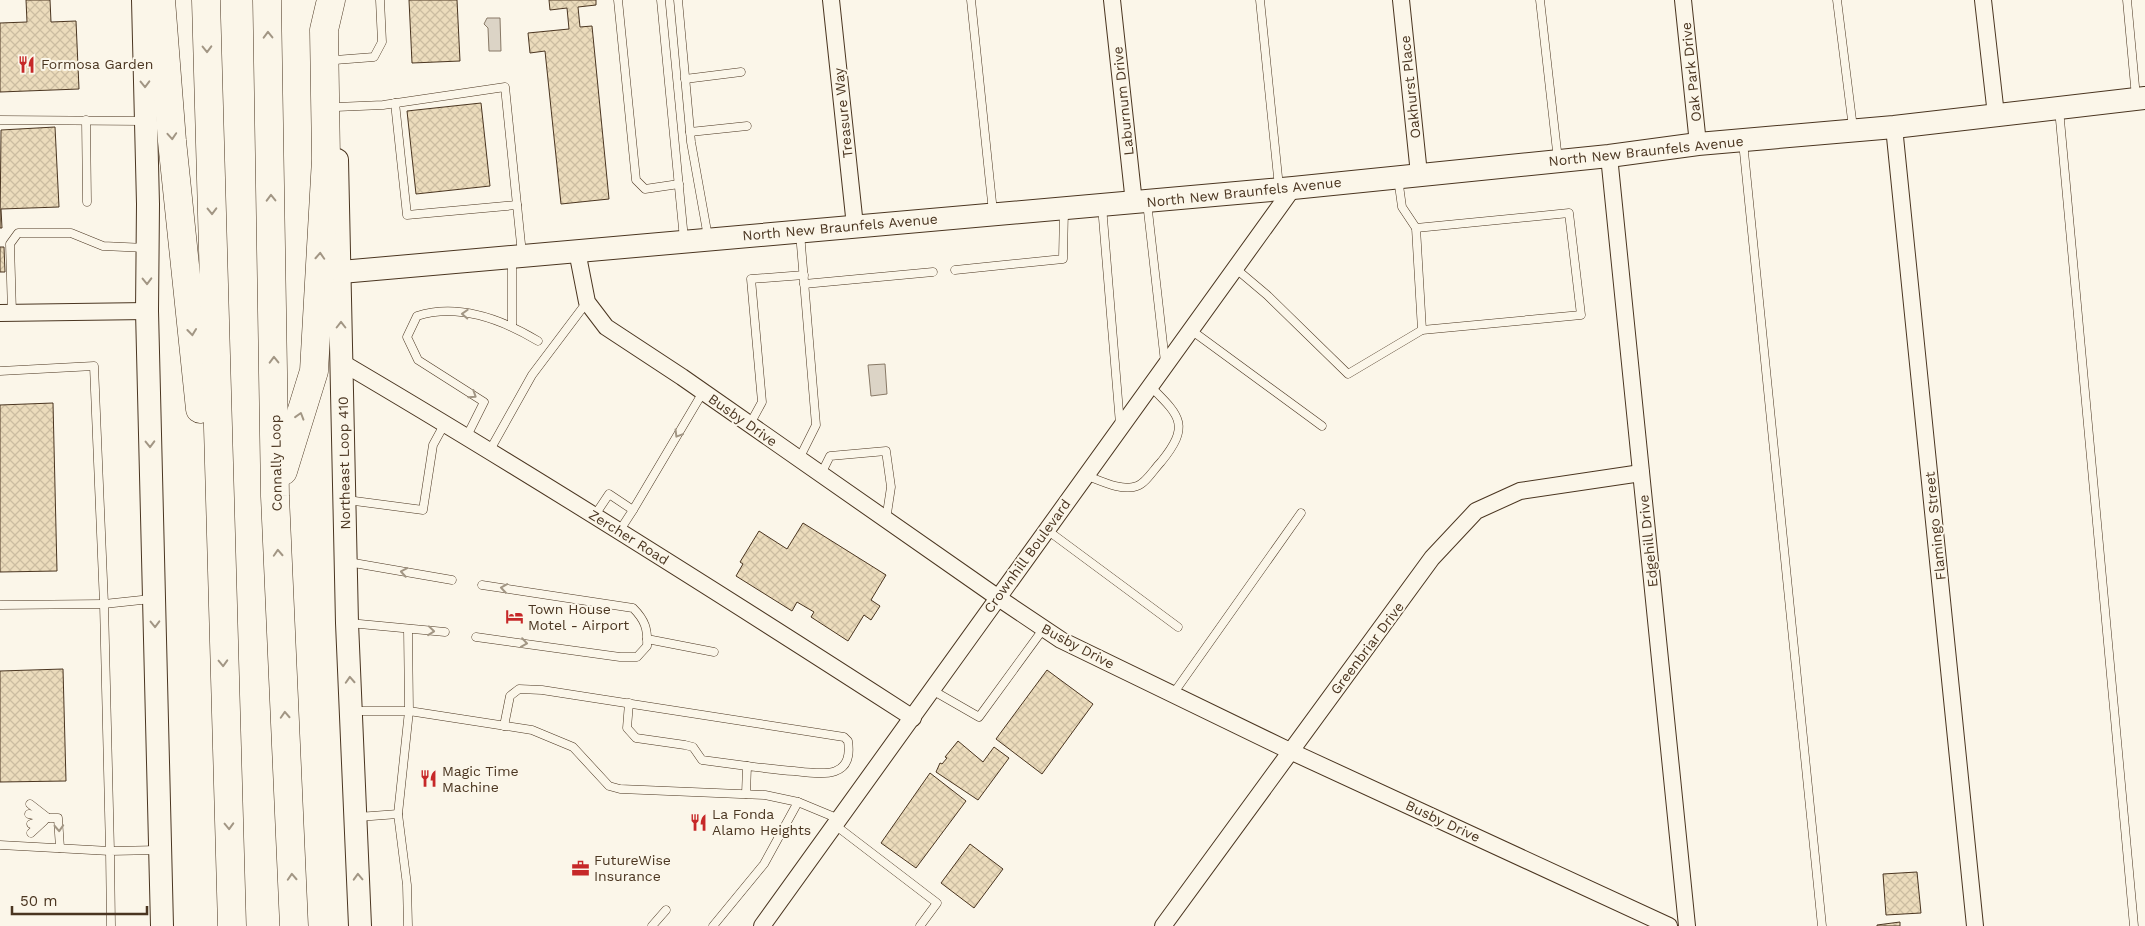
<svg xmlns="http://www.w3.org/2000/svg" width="2145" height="926" viewBox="0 0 2145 926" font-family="'Work Sans',sans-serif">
<defs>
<pattern id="building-cross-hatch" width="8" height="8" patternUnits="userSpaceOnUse" patternTransform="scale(1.25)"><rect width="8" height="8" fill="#ecdcbc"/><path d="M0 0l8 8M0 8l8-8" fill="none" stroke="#ccbda1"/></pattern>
</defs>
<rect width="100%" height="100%" fill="#fbf6e9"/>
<g fill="#dcd4c6" stroke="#887966">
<polygon points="487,18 500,18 501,51 489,51 488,28 484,24"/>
<polygon points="885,364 887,394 871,396 868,365"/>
</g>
<g fill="url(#building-cross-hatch)" stroke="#4a3520">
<polygon points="26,0 50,0 51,22 76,21 79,89 0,92 0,23 27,22"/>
<polygon points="409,0 457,0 460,61 412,63"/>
<polygon points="549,0 596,0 596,5 578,7 580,27 592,26 609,199 561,204 545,51 530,53 528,33 569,29 567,8 550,10"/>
<polygon points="481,103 490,186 416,194 407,111"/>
<polygon points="55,127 59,207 1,209 2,228 0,228 1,130"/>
<polygon points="0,247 4,247 5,272 0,272"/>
<polygon points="53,403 57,571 0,572 0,405"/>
<polygon points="803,523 886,575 871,600 880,606 871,620 864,615 848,641 811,617 814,612 797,602 792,611 736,576 743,564 740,562 759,531 787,549"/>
<polygon points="63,669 66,781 0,782 0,671"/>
<polygon points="1047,670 1093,704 1042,774 996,739"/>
<polygon points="958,741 983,762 994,747 1009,758 978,800 936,772 940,763 942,764 947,758 945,757"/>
<polygon points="930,773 966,801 916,868 881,843"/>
<polygon points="970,844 1003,869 974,908 941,883"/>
<polygon points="1917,872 1921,913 1886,915 1883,874"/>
<polygon points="1900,922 1900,926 1877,926 1877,925"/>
</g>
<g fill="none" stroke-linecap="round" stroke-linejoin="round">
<defs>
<g id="lane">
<polyline points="618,0 636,180 645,189 679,184"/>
<polyline points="661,0 684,239"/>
<polyline points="678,0 691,142 708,237"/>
<polyline points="971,0 993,212"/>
<polyline points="1260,0 1279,187"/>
<polyline points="1540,0 1558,160"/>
<polyline points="1837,0 1853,128"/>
<polyline points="2127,0 2136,97"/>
<polyline points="335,60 374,57 382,42 380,0"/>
<polyline points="685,79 741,72"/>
<polyline points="395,103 407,215 517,205"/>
<polyline points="336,107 383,105 505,87 522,254"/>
<polyline points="2059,109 2134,926"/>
<polyline points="0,120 144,121"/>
<polyline points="86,120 87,202"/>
<polyline points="690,132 747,126"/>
<polyline points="1743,142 1822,926"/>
<polyline points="1147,202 1165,362"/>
<polyline points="1102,206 1120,424"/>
<polyline points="1416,228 1569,213 1581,315 1422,330"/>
<polyline points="512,260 512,325"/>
<polyline points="1235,268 1267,295 1348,374 1422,330 1416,228 1402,207 1398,178"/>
<polyline points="955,270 1063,259 1064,209"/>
<polyline points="804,284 933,272"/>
<polyline points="12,313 10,244 18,233 71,233 103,246 146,248"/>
<polyline points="1191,330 1322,426"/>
<polyline points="0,371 94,366 104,604 151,599"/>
<polyline points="750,424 762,402 751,279 804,275"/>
<path d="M467,436L484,402L418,360L407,337L417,316C458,303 503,320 538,341"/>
<polyline points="490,450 532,375 587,302"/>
<polyline points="799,459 816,425 800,233"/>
<polyline points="821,474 830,456 886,451 891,487 886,520"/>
<path d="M1085,475C1099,480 1122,492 1137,486C1146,483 1154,469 1161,462C1191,425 1180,416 1150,386"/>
<polyline points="347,500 423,510 433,445 445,423"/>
<polyline points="633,510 703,392"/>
<polyline points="595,515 609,494 633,510 620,530"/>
<polyline points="1047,530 1178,627"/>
<polyline points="348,562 452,580"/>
<polyline points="0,605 104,604 110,851 0,845"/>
<polyline points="349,623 445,632"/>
<polyline points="408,629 409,711 398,814 407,885 408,926"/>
<path d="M476,637L620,657H637L647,646C648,629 645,620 633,608L482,585"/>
<polyline points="647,639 714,652"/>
<polyline points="932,690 979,717 1044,628"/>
<polyline points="1173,694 1301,513"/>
<polyline points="629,703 627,728 636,738 685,745 693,747 702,760 747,766"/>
<polyline points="353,711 409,711 532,730 573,747 609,786 620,789 765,795 798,802 839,819"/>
<path d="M504,726L510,696L519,689L542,690L844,737L848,741C854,780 821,774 794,771C778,770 763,768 747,766L746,794"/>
<polyline points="30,804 48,818"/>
<polyline points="29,814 43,817"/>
<polyline points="358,817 398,814"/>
<polyline points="31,824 48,818 58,818 60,848"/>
<polyline points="835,825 937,903 920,926"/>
<polyline points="31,833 44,821"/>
<polyline points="111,926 110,851 159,850"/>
<polyline points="652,926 666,910"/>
<polyline points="713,926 764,864 798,802"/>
</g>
<g id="street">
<polyline points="831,0 855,226"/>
<polyline points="1112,0 1134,203"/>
<polyline points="1401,0 1419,174"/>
<polyline points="1683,0 1698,144"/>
<polyline points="1983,0 1996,115"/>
<polyline points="1894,127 1975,926"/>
<polyline points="1609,156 1687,926"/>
<polyline points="577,251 587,302 606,327 682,377 997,597 1061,640 1290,751 1669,926"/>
<polyline points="0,313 147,311"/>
<path d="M341,362C535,476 724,596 913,718"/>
<polyline points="762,926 1293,188"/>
<polyline points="1163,926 1432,558 1476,511 1520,491 1641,473"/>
</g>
<g id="secondary">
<polyline points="143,0 148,204 147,311 162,926"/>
<polyline points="337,160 347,623 360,926"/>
<polyline points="341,272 1293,188 1609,156 1698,144 1894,127 2145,98"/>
</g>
<g id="highway">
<polyline points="161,0 172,141 200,409"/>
<polyline points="206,0 232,926"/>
<polyline points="267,0 275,496 294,926"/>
<polyline points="283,471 314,371 326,159 324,30 331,0"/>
</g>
</defs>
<use href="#lane" stroke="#4a3520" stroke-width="9"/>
<use href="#street" stroke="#4a3520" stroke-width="18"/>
<use href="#secondary" stroke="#4a3520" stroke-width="24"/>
<use href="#highway" stroke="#4a3520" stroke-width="29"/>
<use href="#lane" stroke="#fbf6e9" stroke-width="8"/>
<use href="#street" stroke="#fbf6e9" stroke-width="16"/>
<use href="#secondary" stroke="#fbf6e9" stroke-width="22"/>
<use href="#highway" stroke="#fbf6e9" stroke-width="28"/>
</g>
<defs><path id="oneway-chevron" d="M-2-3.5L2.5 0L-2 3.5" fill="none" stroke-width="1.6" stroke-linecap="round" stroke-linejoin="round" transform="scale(1.25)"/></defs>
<g stroke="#a29684">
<use href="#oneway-chevron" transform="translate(268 35) rotate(-91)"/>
<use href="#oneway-chevron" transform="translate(207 49) rotate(89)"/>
<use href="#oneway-chevron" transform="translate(145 84) rotate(89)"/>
<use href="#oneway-chevron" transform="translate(172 136) rotate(86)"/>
<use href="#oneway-chevron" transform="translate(271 198) rotate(-91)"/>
<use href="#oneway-chevron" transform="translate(212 211) rotate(89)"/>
<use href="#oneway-chevron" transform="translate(320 256) rotate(-87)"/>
<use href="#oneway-chevron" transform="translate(147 281) rotate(89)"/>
<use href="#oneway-chevron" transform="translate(465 314) rotate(-177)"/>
<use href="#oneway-chevron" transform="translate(341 325) rotate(-90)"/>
<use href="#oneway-chevron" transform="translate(192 332) rotate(84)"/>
<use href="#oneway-chevron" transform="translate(274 360) rotate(-91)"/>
<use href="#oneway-chevron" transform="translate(473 395) rotate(33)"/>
<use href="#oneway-chevron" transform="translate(300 416) rotate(-73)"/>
<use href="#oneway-chevron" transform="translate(678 434) rotate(121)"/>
<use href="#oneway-chevron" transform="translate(150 444) rotate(89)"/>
<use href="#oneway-chevron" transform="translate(278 553) rotate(-93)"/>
<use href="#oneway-chevron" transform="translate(404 572) rotate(-170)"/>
<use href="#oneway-chevron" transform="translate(504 588) rotate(-171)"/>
<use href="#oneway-chevron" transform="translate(155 624) rotate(89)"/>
<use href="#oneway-chevron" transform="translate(431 631) rotate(6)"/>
<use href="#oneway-chevron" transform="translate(524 643) rotate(8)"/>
<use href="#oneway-chevron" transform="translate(223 663) rotate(88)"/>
<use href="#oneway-chevron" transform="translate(350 680) rotate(-93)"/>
<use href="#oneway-chevron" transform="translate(285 715) rotate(-93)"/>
<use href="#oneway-chevron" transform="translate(229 826) rotate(88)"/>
<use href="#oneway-chevron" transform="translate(59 828) rotate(87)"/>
<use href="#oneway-chevron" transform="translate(292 877) rotate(-93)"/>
<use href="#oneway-chevron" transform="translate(358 877) rotate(-92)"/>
</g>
<defs>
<symbol id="restaurant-bare" viewBox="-9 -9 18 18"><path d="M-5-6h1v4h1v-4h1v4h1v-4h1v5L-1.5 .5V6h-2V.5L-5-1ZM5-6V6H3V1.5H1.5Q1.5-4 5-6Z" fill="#c62828" stroke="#fbf6e9" stroke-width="2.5" paint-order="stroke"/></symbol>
<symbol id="hotel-bare" viewBox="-9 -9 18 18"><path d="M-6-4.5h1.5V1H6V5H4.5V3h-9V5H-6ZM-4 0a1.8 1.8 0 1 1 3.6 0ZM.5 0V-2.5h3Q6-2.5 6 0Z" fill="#c62828" stroke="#fbf6e9" stroke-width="2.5" paint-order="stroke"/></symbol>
<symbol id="office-bare" viewBox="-9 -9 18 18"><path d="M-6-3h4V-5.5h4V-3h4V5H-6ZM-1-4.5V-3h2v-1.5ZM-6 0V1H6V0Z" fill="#c62828" stroke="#fbf6e9" stroke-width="2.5" paint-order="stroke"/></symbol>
</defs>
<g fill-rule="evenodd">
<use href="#restaurant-bare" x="14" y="52" width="25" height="25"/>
<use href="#hotel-bare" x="502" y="604" width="25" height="25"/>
<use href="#restaurant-bare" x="416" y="766" width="25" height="25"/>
<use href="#restaurant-bare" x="686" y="810" width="25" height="25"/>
<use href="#office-bare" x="568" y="856" width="25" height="25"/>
</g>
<g text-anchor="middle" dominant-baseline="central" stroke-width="4" stroke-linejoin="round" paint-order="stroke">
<g font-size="14" fill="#4a3520" stroke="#fbf6e9" text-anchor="start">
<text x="41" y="64">Formosa Garden</text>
<text x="528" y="609">Town House<tspan x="528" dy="16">Motel - Airport</tspan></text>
<text x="442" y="771">Magic Time<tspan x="442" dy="16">Machine</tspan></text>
<text x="712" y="814">La Fonda<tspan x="712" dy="16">Alamo Heights</tspan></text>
<text x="594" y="860">FutureWise<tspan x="594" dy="16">Insurance</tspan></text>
</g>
<g font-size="14" fill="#4a3520" stroke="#fbf6e9">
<text transform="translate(1691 72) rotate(-96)">Oak Park Drive</text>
<text transform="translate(1410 87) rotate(-96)">Oakhurst Place</text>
<text transform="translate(1123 101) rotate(-96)">Laburnum Drive</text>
<text transform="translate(843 113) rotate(-96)">Treasure Way</text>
<text transform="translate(1646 151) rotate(-6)">North New Braunfels Avenue</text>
<text transform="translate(1244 192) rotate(-6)">North New Braunfels Avenue</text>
<text transform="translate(840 227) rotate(-5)">North New Braunfels Avenue</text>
<text transform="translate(743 420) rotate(35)">Busby Drive</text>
<text transform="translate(276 463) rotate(-91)">Connally Loop</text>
<text transform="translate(344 463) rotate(-91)">Northeast Loop 410</text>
<text transform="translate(1935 526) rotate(-96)">Flamingo Street</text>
<text transform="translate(629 537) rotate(32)">Zercher Road</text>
<text transform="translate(1648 541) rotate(-96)">Edgehill Drive</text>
<text transform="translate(1027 556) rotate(-54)">Crownhill Boulevard</text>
<text transform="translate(1078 646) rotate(28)">Busby Drive</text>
<text transform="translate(1367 648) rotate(-53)">Greenbriar Drive</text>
<text transform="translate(1443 821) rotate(25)">Busby Drive</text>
</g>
</g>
<path d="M12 906v8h135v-8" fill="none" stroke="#4a3520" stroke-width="2.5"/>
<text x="20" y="906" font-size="15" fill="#4a3520" stroke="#fbf6e9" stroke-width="4" paint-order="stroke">50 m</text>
</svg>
